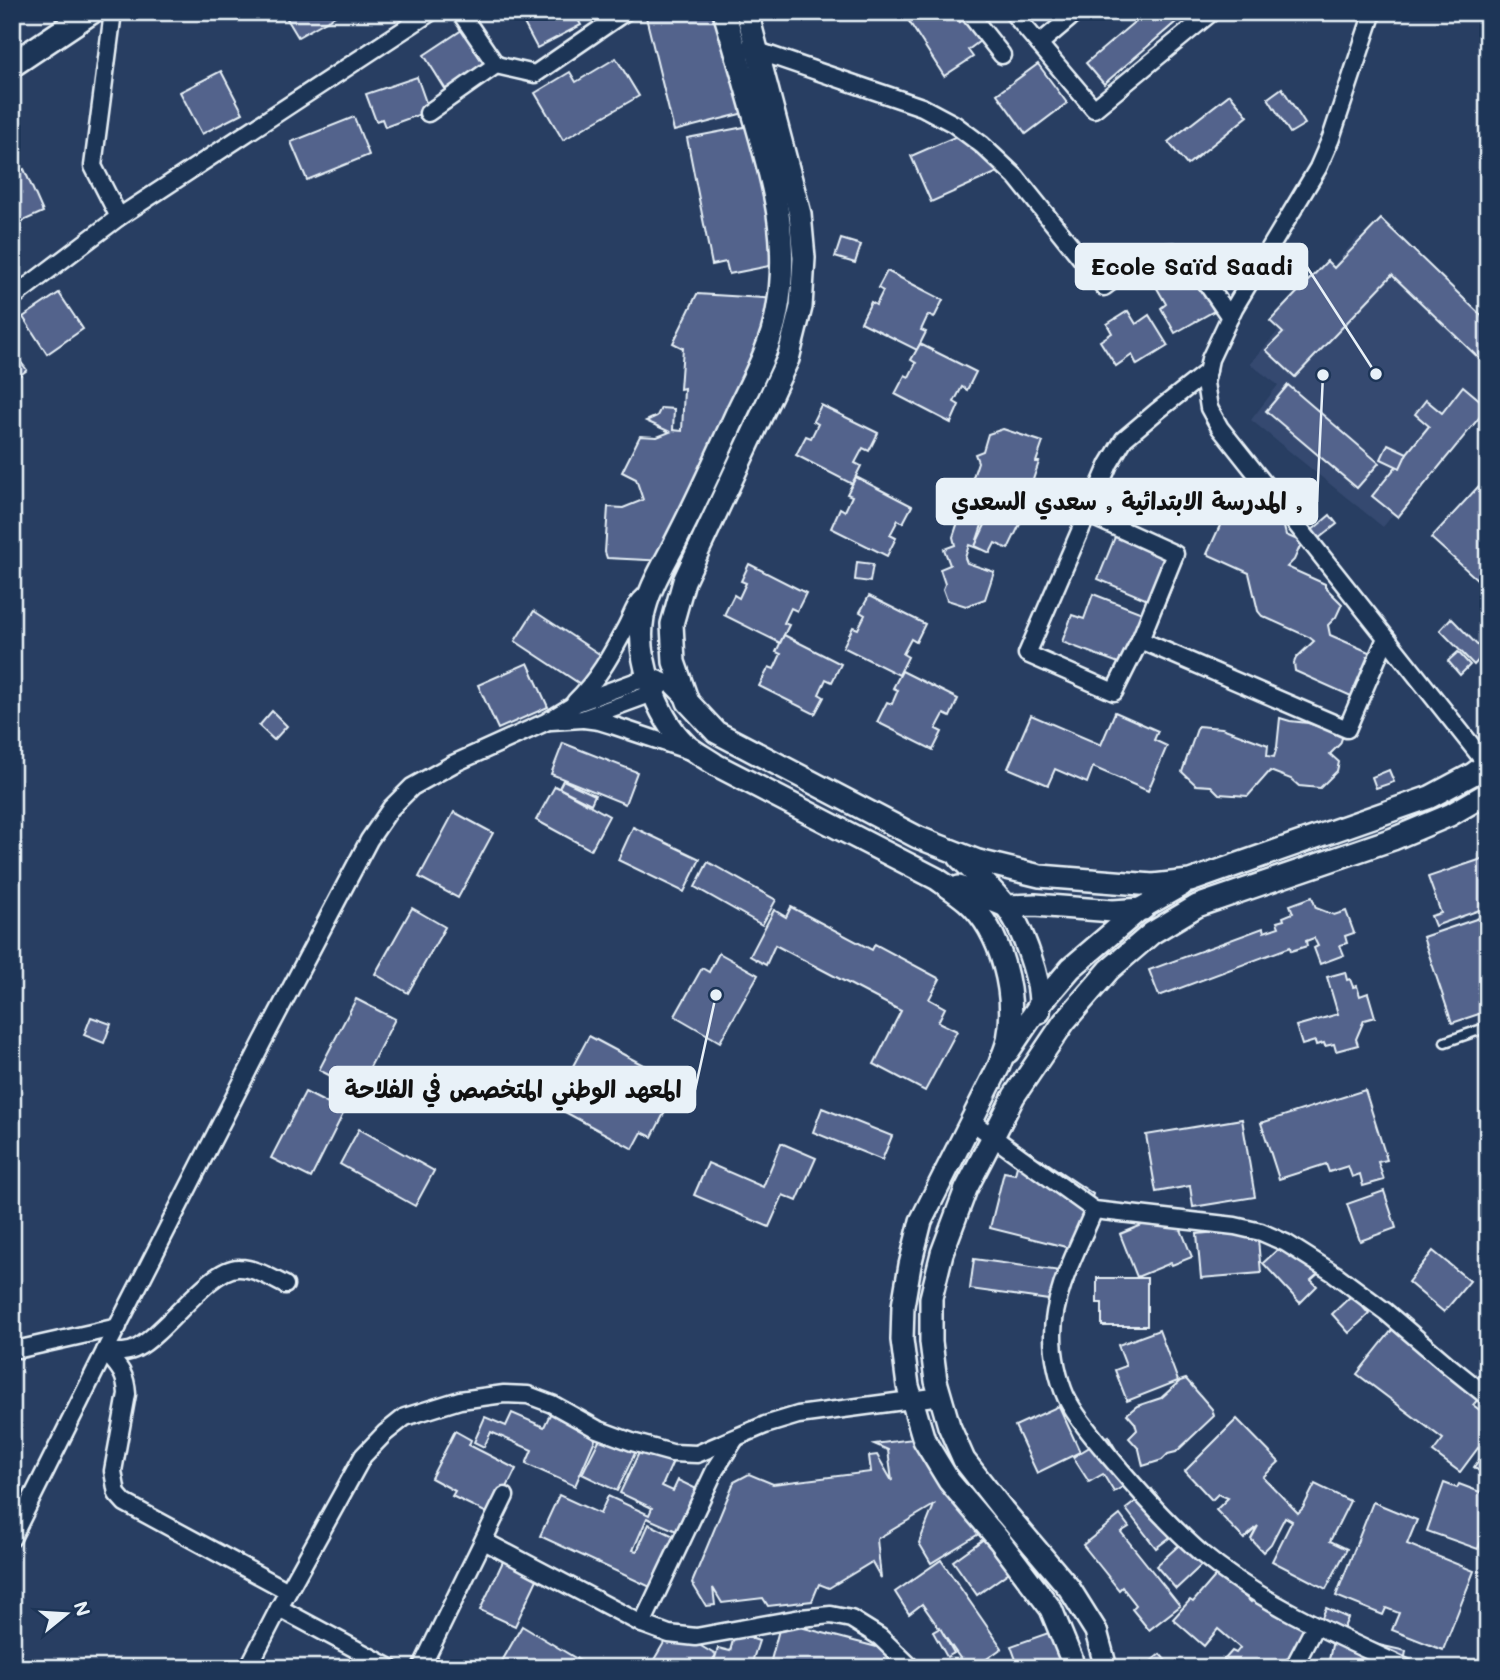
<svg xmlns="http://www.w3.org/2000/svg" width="1500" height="1680" viewBox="0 0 1500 1680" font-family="Mali,'Playpen Sans Arabic',sans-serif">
<rect width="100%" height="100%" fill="#283e62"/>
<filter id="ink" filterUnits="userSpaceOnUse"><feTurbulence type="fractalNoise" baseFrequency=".0143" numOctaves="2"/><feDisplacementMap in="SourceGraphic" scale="14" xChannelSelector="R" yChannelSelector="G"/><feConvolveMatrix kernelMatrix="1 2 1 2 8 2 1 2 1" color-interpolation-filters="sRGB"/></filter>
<g filter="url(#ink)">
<polygon fill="#35496f" points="1358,237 1488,342 1488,397 1383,527 1251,420 1278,385 1250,364"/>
<g fill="#53648c" stroke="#e8f1f8" stroke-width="2">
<polygon points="283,12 342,12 298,37"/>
<polygon points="518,12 574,12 581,25 537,48"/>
<polygon points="649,12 731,12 748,112 674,131 645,13"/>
<polygon points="903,12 954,12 960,22 965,18 980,41 968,50 973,57 944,76"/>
<polygon points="1146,12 1170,12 1177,21 1104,84 1086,63"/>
<polygon points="465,28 488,63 446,90 424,55"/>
<polygon points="616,58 639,96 563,140 535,93 570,72 576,82"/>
<polygon points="1038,64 1067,103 1026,134 997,94"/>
<polygon points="221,71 243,113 202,134 180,92"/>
<polygon points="417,77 429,111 385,127 382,119 376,121 366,94"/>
<polygon points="1282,88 1305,124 1290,133 1268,98"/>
<polygon points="1230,94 1248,116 1187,165 1168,142"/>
<polygon points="354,117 369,155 307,180 291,142"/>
<polygon points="765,123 784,187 799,260 729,274 726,262 712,265 687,138"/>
<polygon points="966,132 976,153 988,148 998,172 931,202 911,156"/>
<polygon points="24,169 43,212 12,226 12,174"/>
<polygon points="1381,219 1488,322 1488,367 1392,275 1295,377 1266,350 1283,333 1270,321 1327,261 1334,268"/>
<polygon points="841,239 861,245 855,263 835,257"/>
<polygon points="1188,264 1214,311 1175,333 1161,308 1166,304 1154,283"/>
<polygon points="887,271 943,300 934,318 928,315 921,330 926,332 917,350 861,322 871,302 876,305 883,291 878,288"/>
<polygon points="59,293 83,329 47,354 23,317"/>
<polygon points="697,294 779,299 779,309 794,317 795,319 754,403 755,406 683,552 665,559 666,561 607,558 605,552 608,507 623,508 643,500 636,479 622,472 640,436 657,437 670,432 646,421 657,416 661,408 674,409 673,430 682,431 684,389 684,388 680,389 683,348 673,343"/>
<polygon points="1128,311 1136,324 1149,315 1168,346 1137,365 1132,355 1116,366 1100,341 1112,333 1107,324"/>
<polygon points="920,344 976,372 967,390 962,387 954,402 959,405 951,423 895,394 905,375 909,377 916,363 911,360"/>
<polygon points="12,351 27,370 12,381"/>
<polygon points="1288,385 1379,463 1357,488 1266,411"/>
<polygon points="1463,386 1488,407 1398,517 1372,496 1429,426 1415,414 1426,400 1442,413"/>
<polygon points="821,405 878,433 869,451 863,448 855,463 861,466 852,484 796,455 806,436 811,438 818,424 813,421"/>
<polygon points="1003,429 1043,442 1036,462 1039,462 1023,509 1008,504 1012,515 988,507 977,540 980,549 969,545 965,558 967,563 994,572 985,599 966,606 947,600 943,589 945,584 940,569 950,565 944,549 955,545 953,537 978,462 975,454 983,451 988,434"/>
<polygon points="1388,444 1407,453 1400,468 1381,459"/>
<polygon points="1488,476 1488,589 1431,538"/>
<polygon points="856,477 912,506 903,523 898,520 890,535 896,538 887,556 831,528 840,508 845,511 852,496 847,494"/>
<polygon points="1239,506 1284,527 1286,535 1302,542 1294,560 1287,567 1325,584 1325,587 1342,604 1336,617 1328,625 1330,635 1378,656 1376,661 1379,676 1360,695 1351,696 1295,671 1294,663 1296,658 1314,641 1309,637 1262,616 1258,611 1249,573 1207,554 1228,508"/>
<polygon points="993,508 1021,522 1008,549 995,543 990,553 975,546"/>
<polygon points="1330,515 1337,524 1318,539 1311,531"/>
<polygon points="1117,532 1175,557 1168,573 1176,577 1164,607 1098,579"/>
<polygon points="857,562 873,564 870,582 855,580"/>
<polygon points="749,564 806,593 797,611 791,608 784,623 789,625 780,643 724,615 734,595 739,598 746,583 741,581"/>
<polygon points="1093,594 1150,616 1132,668 1062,642 1072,615 1084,619"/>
<polygon points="869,596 925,624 916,642 911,639 903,654 908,657 899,675 843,647 853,627 858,629 865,615 860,612"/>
<polygon points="534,611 613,663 594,693 515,641"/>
<polygon points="1451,618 1485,653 1474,665 1440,630"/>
<polygon points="784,635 841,664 832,682 826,679 819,694 824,697 815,714 759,686 769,667 774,669 781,654 776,652"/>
<polygon points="1458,652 1470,665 1460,675 1448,661"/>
<polygon points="528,663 548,707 498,729 478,685"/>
<polygon points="902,671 958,699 950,717 944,714 936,729 942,732 933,750 877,722 887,702 892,704 898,690 893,688"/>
<polygon points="272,711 287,726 274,740 259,726"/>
<polygon points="1115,712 1158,731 1154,740 1167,746 1148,791 1093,767 1087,783 1055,769 1048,785 1008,768 1031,715 1101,745"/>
<polygon points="1280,718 1290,721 1308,723 1343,735 1340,744 1330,754 1339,762 1337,771 1320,788 1299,786 1291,779 1270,771 1248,796 1219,794 1211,786 1196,785 1182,772 1198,726 1222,728 1268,745 1267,756 1274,757 1277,747"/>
<polygon points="563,743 637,772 625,804 551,774"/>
<polygon points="1389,770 1394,782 1376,788 1372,777"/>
<polygon points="563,780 595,795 591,804 559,788"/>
<polygon points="555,786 609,816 591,850 536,820"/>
<polygon points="454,812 493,833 458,898 419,877"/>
<polygon points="633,827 700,859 684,892 618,860"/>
<polygon points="1488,857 1488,907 1435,926 1431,916 1441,913 1428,877"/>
<polygon points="708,862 776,900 762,925 695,887"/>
<polygon points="1312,897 1316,908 1334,915 1346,911 1354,933 1345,936 1347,943 1340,945 1344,955 1320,964 1314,948 1318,946 1314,938 1306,941 1307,946 1291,951 1290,947 1159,996 1149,970 1263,928 1264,932 1279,927 1277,922 1284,920 1283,917 1293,913 1290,905"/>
<polygon points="791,907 872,950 875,944 940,979 929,999 945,1008 938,1022 957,1031 925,1091 874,1064 901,1011 775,945 766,965 750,956 774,910 786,917"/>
<polygon points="412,908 445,927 408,993 375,974"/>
<polygon points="1488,915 1488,1011 1452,1023 1423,937"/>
<polygon points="719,953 758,975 720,1042 675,1016 702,968 709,972"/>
<polygon points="1345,972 1347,980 1350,979 1353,987 1357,986 1360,996 1368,993 1375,1017 1364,1020 1356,1039 1358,1045 1336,1051 1334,1044 1325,1046 1324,1043 1316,1045 1315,1041 1302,1045 1296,1026 1338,1014 1327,977"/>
<polygon points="356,999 395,1019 358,1090 319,1070"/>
<polygon points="91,1017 111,1024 104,1043 84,1035"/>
<polygon points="589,1036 675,1082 669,1093 673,1096 652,1137 642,1132 633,1149 552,1105"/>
<polygon points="1365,1090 1387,1160 1378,1162 1384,1180 1363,1186 1360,1174 1352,1177 1348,1166 1329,1172 1326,1164 1279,1179 1261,1123"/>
<polygon points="305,1092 344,1112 311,1178 271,1158"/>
<polygon points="822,1108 892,1136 882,1160 813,1132"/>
<polygon points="1242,1119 1255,1197 1193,1207 1190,1186 1156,1192 1146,1135"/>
<polygon points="359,1129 434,1171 415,1206 340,1164"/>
<polygon points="781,1143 816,1158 797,1201 783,1195 769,1227 694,1195 708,1163 763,1187"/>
<polygon points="1020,1154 1041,1159 1093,1194 1078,1250 990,1228 1004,1172 1015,1174"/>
<polygon points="1384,1191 1396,1228 1360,1241 1347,1204"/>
<polygon points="1174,1212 1192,1257 1172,1265 1171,1263 1137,1277 1120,1234"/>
<polygon points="1257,1228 1261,1273 1201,1278 1197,1234"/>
<polygon points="1288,1240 1319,1273 1311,1280 1317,1286 1300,1303 1263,1263"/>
<polygon points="1433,1251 1470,1281 1444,1312 1408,1282"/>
<polygon points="974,1259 1075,1273 1073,1285 1065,1284 1063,1302 970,1289"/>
<polygon points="1097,1278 1147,1278 1147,1326 1102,1326 1102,1303 1097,1303"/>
<polygon points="1352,1295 1369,1314 1349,1333 1332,1314"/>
<polygon points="1396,1325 1479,1398 1473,1405 1488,1416 1488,1478 1474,1467 1484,1453 1478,1448 1460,1472 1433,1452 1443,1439 1357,1374"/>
<polygon points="1159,1330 1178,1381 1127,1401 1115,1370 1126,1366 1118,1345"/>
<polygon points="1186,1379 1212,1409 1214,1416 1176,1452 1168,1454 1162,1460 1143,1466 1139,1449 1129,1438 1137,1430 1135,1423 1127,1414 1137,1406 1161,1398 1180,1381"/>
<polygon points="1059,1406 1080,1452 1037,1473 1015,1426"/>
<polygon points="553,1408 600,1428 575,1486 526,1464 532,1450 491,1432 484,1447 474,1442 485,1417 506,1426 512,1413 544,1427"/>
<polygon points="1237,1419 1279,1462 1263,1477 1298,1513 1303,1508 1315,1484 1350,1501 1330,1541 1347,1549 1326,1589 1272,1561 1292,1521 1285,1517 1271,1544 1263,1552 1251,1539 1258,1526 1244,1539 1216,1510 1228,1498 1218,1494 1212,1500 1185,1471"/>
<polygon points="455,1431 471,1440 469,1445 516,1469 493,1516 452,1496 455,1491 431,1478"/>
<polygon points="603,1432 637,1449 617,1491 582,1474"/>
<polygon points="936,1436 939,1457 982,1532 931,1563 919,1543 934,1505 877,1539 881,1578 872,1562 829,1588 819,1584 812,1601 768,1606 763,1598 722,1603 713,1588 715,1605 706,1606 692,1583 734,1482 749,1474 773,1484 871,1472 869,1456 877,1455 892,1481 888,1450 874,1444"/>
<polygon points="1108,1436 1134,1480 1114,1492 1103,1474 1089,1482 1073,1457"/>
<polygon points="644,1442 675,1457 662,1486 673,1491 678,1480 709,1495 690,1537 647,1518 633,1550 637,1551 649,1524 684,1541 661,1592 540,1536 559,1495 600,1514 608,1496 649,1515 652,1508 620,1493"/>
<polygon points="1444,1483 1457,1488 1459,1484 1488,1495 1488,1522 1478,1549 1427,1531"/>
<polygon points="1152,1489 1182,1528 1156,1548 1126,1509"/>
<polygon points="1373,1502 1417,1520 1407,1544 1474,1571 1443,1650 1392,1630 1399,1613 1386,1608 1383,1615 1336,1596"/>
<polygon points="1120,1515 1129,1527 1121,1532 1180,1606 1149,1630 1132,1609 1136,1605 1122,1587 1119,1590 1083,1545"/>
<polygon points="988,1536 1012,1570 977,1595 953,1561"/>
<polygon points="1188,1537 1208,1559 1176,1589 1156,1566"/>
<polygon points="506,1555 541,1571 515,1626 480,1610"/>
<polygon points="941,1560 1002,1648 974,1668 967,1668 922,1604 909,1614 895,1592"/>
<polygon points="1218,1573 1251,1602 1264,1587 1312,1629 1294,1650 1308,1662 1302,1668 1284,1668 1282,1666 1280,1668 1217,1668 1232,1651 1236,1653 1240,1648 1218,1629 1204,1646 1173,1619 1190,1600 1193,1602"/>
<polygon points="1326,1608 1348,1618 1342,1632 1320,1622"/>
<polygon points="781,1622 896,1652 892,1668 769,1668"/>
<polygon points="522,1626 592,1668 498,1668"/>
<polygon points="940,1628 954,1653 947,1657 933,1632"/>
<polygon points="672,1629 716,1655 709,1665 714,1668 649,1668"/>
<polygon points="1057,1630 1070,1668 1019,1668 1011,1646"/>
<polygon points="735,1633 759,1641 750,1668 712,1668 718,1648 730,1651"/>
<polygon points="1334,1635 1406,1651 1403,1668 1323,1668 1323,1664 1328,1665"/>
<polygon points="1160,1654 1172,1668 1146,1668 1145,1666"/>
</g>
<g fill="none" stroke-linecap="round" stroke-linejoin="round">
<defs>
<polyline id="service" points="1445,1042 1488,1027"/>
<g id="minor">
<polyline points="113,12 93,166 119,217"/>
<polyline points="460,12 496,65"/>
<polyline points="968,12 1002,55"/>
<polyline points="1012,12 1094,109 1212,12"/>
<polyline points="1373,12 1331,138 1318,168 1234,308 1210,359 1205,383 1209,408 1220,428 1488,766"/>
<polyline points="1039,44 1077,12"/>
<polyline points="749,48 922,107 954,124 982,145 1016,177 1104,287 1141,259 1155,253 1174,252 1189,258 1230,317"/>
<polyline points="428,113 496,65 535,74 625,12"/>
<polyline points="12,298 119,217 431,12"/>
<polyline points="1208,371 1156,412 1124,439 1109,464 1027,654 1114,692 1140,640 1347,729 1386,638"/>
<polyline points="1087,514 1175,554 1140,640"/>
<path d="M575,702C598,679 610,657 625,629C632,617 634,605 645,596"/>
<polyline points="584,719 599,721 612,725 693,752"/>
<polyline points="551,721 582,719 653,693 661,685"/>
<polyline points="971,1121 1094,1210 1235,1226 1261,1232 1286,1243 1335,1274 1386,1312 1448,1365 1488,1397"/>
<path d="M1094,1210C1078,1249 1053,1292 1053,1335C1053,1355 1058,1379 1066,1397C1076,1418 1099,1444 1114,1462C1141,1494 1170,1526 1202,1554C1262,1604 1336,1635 1406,1668"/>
<path d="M285,1285C271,1278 255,1268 239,1268C210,1267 166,1333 137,1348C127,1354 116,1352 105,1351C118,1366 126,1373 127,1394L113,1471L117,1494L125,1503L288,1591"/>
<polyline points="12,1345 20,1349 118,1327"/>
<polyline points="12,1538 108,1345 263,1041 369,840 391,808 412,787 455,763 546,722 577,703 637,681 654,678 672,685 687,700"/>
<polyline points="484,1541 642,1624 669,1634 696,1637 801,1618 831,1615 851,1619 880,1637 912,1668"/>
<polyline points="279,1608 391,1668"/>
<polyline points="642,1624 715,1470 735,1439"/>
<polyline points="248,1668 279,1608 363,1456 385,1433 405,1417 460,1400 504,1394 528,1395 552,1404 597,1429 632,1442 672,1453 697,1454 765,1425 798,1415 941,1396"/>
<polyline points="421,1668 505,1496"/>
<polyline points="1293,1668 1315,1626"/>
</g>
<g id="tertiary">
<path d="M724,12C735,48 745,84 755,119C774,185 790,243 777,312C771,346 753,379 738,410C719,452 700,494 679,535C667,560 648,588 643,617C636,658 656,715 685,744C694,752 706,758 716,765L937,879C947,886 958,893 967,901C1002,932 1017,995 1008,1040C1006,1049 1002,1057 999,1066L921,1221L910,1265L903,1306L902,1340L908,1386L924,1440L949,1481L999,1540L1051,1609L1071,1658L1073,1668"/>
<polyline points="747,12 800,214 804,258 801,307 788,359 684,581 672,624 674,662 688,702 716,732 917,837 978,861 1040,876 1153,885 1190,881 1430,797 1473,774 1488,763"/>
<path d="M959,857C974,872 991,888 1004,904C1022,925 1044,986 1039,1012"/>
<polyline points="959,887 1006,906 1035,905 1113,911 1143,909"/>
<polyline points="1008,1052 1041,1003 1071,968 1140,909 1182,885"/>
<polyline points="1106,1668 1096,1631 1069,1588 1003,1510 964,1460 949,1426 936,1381 931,1342 931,1298 942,1253 966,1189 1014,1096 1064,1022 1109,970 1152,933 1197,906 1393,839 1450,815 1488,793"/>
</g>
<polyline id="secondary" points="12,65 91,12"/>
</defs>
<use href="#service" stroke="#e8f1f8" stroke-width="13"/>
<use href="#minor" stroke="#e8f1f8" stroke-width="21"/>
<use href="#tertiary" stroke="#e8f1f8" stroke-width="26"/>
<use href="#secondary" stroke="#e8f1f8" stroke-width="28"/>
<use href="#service" stroke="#1d3557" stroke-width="8"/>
<use href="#minor" stroke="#1d3557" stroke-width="16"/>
<use href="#tertiary" stroke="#1d3557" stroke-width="21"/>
<use href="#secondary" stroke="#1d3557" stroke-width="23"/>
</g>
</g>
<path fill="none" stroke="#e8f1f8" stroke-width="2.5" d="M1376 374L1307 267M1323 375L1317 502M716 995L695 1090"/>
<g fill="#e8f1f8" stroke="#1d3557" stroke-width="2.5">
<circle cx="1376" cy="374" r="7"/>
<circle cx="1323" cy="375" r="7"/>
<circle cx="716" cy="995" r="7"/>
</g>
<g fill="#e8f1f8" stroke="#e8f1f8" stroke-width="2.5">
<rect x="1076" y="244" width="231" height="45" rx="7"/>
<rect x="937" y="479" width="380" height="45" rx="7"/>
<rect x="330" y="1067" width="365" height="45" rx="7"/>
</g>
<g font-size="24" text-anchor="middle" font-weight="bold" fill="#111">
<text x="1192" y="275">Ecole Saïd Saadi</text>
<text x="1127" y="510">المدرسة الابتدائية , سعدي السعدي ,</text>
<text x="513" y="1098">المعهد الوطني المتخصص في الفلاحة</text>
</g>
<rect width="1500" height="1680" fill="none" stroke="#1d3557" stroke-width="42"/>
<rect x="21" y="21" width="1458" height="1638" fill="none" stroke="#e8f1f8" stroke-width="2.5" filter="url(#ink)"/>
<g transform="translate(66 1614) rotate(72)" stroke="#1d3557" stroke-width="5" paint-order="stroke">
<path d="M0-5L12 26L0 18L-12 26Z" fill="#e8f1f8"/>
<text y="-10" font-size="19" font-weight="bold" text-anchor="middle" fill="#e8f1f8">N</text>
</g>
</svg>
